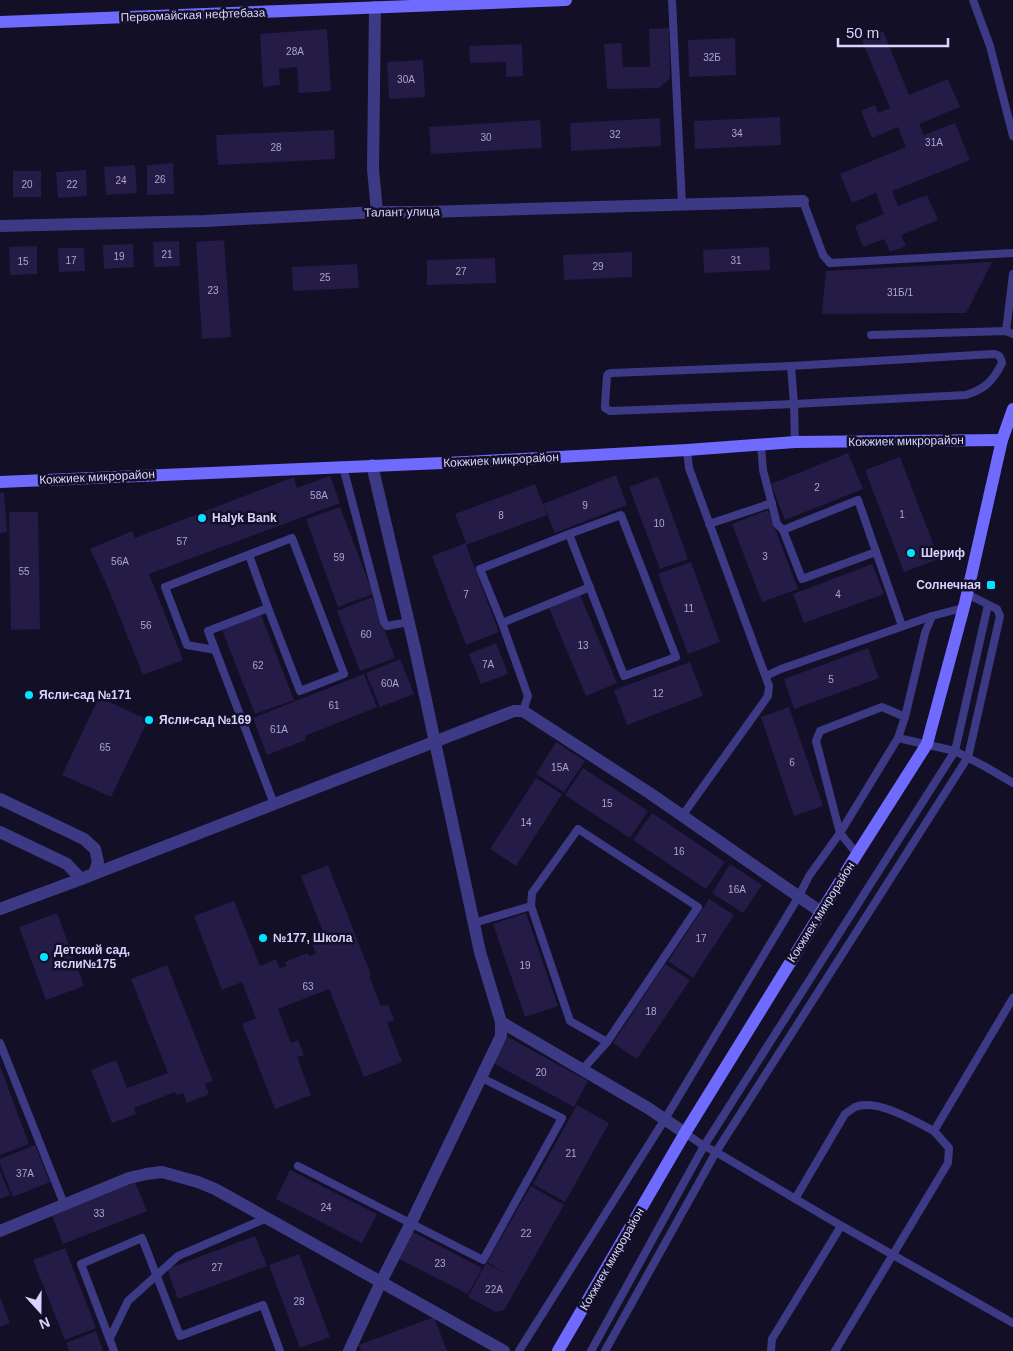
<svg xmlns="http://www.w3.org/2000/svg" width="1013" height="1351" viewBox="0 0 1013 1351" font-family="Arial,sans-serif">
<rect width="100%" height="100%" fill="#130f26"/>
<g fill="#241b47">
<polygon points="669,28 670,78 659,88 607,89 604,44 621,43 623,67 650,67 649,29"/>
<polygon points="327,29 331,91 299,93 297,67 279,69 280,85 263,87 260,34"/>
<polygon points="883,31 909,95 948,79 960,107 919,124 924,135 955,123 970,160 892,191 898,206 927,195 938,220 901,235 906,246 890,252 884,239 863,247 855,226 884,214 876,193 852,203 840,174 906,147 898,127 872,138 861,111 875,105 878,113 890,108 862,40"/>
<polygon points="735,38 736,75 689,77 688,40"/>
<polygon points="522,44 523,76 506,77 506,62 470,63 469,46"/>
<polygon points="423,60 425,97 389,99 387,62"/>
<polygon points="780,117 781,145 695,149 694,121"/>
<polygon points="660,118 661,146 571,151 570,123"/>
<polygon points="540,120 542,148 431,154 429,127"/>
<polygon points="334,130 335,159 218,165 216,135"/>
<polygon points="173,163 174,194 147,195 147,165"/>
<polygon points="135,165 137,193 106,195 104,167"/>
<polygon points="86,170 87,196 58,198 56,172"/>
<rect x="13" y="171" width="28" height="26"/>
<polygon points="224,240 231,337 202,339 196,242"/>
<polygon points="179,241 180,266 154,267 153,242"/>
<polygon points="133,244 134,267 104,269 103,245"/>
<polygon points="37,246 37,274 10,275 9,247"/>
<polygon points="769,247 770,270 704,273 703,250"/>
<polygon points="58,248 84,248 85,271 59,272"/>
<polygon points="632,252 632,277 564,280 563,255"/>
<polygon points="495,258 496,283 427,285 427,260"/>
<polygon points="992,262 966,313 822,314 826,271"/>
<polygon points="357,264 359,288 293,291 292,267"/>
<polygon points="848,453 863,489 785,520 771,484"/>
<polygon points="900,457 939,559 904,572 865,470"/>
<polygon points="616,475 627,505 555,533 543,504"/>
<polygon points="330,476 340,503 149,574 183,660 143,675 109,590 90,549 132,531 137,544 135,538 294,477 297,488"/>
<polygon points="658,476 688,559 660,569 629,487"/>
<polygon points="535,484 547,515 466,545 499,632 466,645 432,556 466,543 455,514"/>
<polygon points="4,492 7,532 0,533 0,493"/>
<polygon points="340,507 373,594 338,607 306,519"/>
<polygon points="768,510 798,589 762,602 732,524"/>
<polygon points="9,512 38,512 40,629 11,630"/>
<polygon points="691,562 720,642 688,654 658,574"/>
<polygon points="872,564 884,594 804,623 793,594"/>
<polygon points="580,595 617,683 586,696 549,608"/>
<polygon points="372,597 395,658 360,671 337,611"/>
<polygon points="261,615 294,700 255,714 222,630"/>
<polygon points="496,643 508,674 481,684 469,654"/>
<polygon points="868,648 879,678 794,709 784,679"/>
<polygon points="400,659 414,694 380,707 366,673"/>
<polygon points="690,662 703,696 627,725 614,690"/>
<polygon points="364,674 377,707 305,736 306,740 267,755 253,718"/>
<polygon points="99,697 148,720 111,797 62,775"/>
<polygon points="789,707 823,806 794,816 761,717"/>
<polygon points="556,742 585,761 564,792 536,774"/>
<polygon points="583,768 648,811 630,838 565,795"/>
<polygon points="536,778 562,794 516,866 490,849"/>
<polygon points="652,813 725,862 706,889 633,840"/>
<polygon points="730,864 762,885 743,913 712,893"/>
<polygon points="328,865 371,975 369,976 381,1006 388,1004 394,1020 387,1023 402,1062 364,1077 329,989 278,1009 291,1043 298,1040 304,1055 297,1057 311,1095 275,1109 242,1024 256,1018 242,982 222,990 194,916 234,901 260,966 276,959 280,968 287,966 285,962 308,953 309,956 316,954 312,944 326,939 301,876"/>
<polygon points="709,899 734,915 693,978 668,961"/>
<polygon points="57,913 84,986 46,1000 19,927"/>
<polygon points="526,913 558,1006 525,1017 493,924"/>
<polygon points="665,964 690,980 637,1059 613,1043"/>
<polygon points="167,965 213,1081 205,1084 209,1094 187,1103 183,1093 176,1095 175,1092 134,1108 136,1114 112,1123 91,1070 116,1060 127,1088 168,1073 131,979"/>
<polygon points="508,1037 588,1081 574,1107 493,1063"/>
<polygon points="0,1066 29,1144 0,1155"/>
<polygon points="577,1105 609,1123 565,1202 533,1184"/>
<polygon points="35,1145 50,1182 13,1197 0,1164 0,1159"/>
<polygon points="290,1170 377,1214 362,1243 276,1199"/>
<polygon points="0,1171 10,1195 0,1199"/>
<polygon points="135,1182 147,1211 63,1244 52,1216"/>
<polygon points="531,1186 564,1205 504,1310 496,1312 468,1297 486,1263 508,1275 487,1262"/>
<polygon points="411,1231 482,1268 468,1294 397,1258"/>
<polygon points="255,1236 267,1266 178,1299 167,1269"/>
<polygon points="65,1248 96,1328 65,1340 33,1260"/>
<polygon points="299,1254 330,1337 300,1348 269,1265"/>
<polygon points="0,1297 10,1323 0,1327"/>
<polygon points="434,1317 447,1351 361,1351 359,1345"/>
<polygon points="96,1331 103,1351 69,1351 66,1343"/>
</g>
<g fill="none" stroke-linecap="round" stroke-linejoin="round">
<g stroke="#3d3a85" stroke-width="8">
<polyline points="672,0 682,205"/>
<polyline points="973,0 990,46 1013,136"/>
<polyline points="803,201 823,255 830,263 1013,253"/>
<polyline points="1006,331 1013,274"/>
<polyline points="871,335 1006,331 1013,334"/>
<path d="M993,354C999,354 1001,357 1002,363C993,381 985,389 966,395L794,404L610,411L605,408V405L607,376L608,374L612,373L791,366Z"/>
<polyline points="791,366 794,404 795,442"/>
<polyline points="761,445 763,470 777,524 783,530"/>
<polyline points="343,467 384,622 387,626 409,622"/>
<polyline points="709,524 772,503"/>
<polyline points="876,552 802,579 783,530 858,500 902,626"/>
<polyline points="249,555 268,608"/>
<polyline points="502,623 590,587"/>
<polyline points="215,650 187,645 165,587 292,538 344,674 300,691 268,608 208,631 274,804"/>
<polyline points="766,676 781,669 932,616"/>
<polyline points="523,711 528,696 502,623 480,569 569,534 621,515 676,657 624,676 569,534"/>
<polyline points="898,738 955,751 988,605"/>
<polyline points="682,816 768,696 769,686 689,468 687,450"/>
<polygon points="578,829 698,907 607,1042 570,1021 531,906 532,893"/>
<polyline points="857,854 840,833 816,741 820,731 882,707 905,717"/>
<polyline points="474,923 531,906"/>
<polyline points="0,1043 64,1204"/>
<polyline points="582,1070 607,1042"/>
<polyline points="685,1133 704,1146 716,1152 826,1217 1013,1323"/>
<polyline points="298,1166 483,1260 562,1118 480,1077"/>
<path d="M795,1199L845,1114C848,1112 852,1109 855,1107C877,1098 914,1121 934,1131L1013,998"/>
<polyline points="110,1338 128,1301 178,1256 267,1218"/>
<polyline points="114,1351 81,1264 142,1238 180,1336 263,1305 280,1351"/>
<polyline points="519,1351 665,1119 799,896 809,876 840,833 898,738 905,717 925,633 932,616 963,608"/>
<polyline points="591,1351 704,1146 955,751 984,766 1013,783"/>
<polyline points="605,1351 716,1152 968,757 1000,616 997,609 967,594"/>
<polyline points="771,1351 772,1339 841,1226"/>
<polyline points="835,1351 948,1163 949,1148 934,1131"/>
</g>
<g stroke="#3d3a85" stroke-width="12">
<polyline points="375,7 373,169 377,212"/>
<polyline points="0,226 205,221 377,212 426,212 803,201"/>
<polyline points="0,799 84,839 95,849 98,862 94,874"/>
<polyline points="0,832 67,864 81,879"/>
<polyline points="0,909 81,879 514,711 523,711 651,794 821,912"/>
<polyline points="501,1022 648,1108 685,1133"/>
<polyline points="0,1231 129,1178 146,1174 162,1172 198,1182 215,1189 504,1351"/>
<polyline points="349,1351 381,1282 411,1223 501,1036 501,1022 480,952 415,649 372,465"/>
</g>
<g stroke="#6f6bff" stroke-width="12">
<polyline points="0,22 566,0"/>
<polyline points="0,482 466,462 687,450 795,442 1002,440"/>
<polyline points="558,1351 685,1133 857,854 927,744 965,603 1002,440 1013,409"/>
</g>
</g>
<g fill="#00e5ff" stroke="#130f26" stroke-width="2">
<circle cx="202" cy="518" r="5"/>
<circle cx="911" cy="553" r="5"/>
<rect x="986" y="580" width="10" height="10" rx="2.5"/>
<circle cx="29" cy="695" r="5"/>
<circle cx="149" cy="720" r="5"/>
<circle cx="263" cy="938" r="5"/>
<circle cx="44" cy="957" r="5"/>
</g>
<g text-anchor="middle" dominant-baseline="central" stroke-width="5" stroke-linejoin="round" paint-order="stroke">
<g font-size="10" fill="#aca6d1">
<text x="295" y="51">28А</text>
<text x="712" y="57">32Б</text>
<text x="406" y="79">30А</text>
<text x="737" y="133">34</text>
<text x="615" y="134">32</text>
<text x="486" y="137">30</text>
<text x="934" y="142">31А</text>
<text x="276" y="147">28</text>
<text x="160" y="179">26</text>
<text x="121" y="180">24</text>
<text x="27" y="184">20</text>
<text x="72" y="184">22</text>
<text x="167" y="254">21</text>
<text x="119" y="256">19</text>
<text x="71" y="260">17</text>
<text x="736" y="260">31</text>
<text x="23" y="261">15</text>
<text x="598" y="266">29</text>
<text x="461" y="271">27</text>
<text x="325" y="277">25</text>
<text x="213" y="290">23</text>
<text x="900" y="292">31Б/1</text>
<text x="817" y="487">2</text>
<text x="319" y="495">58А</text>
<text x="585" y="505">9</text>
<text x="902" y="514">1</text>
<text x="501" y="515">8</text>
<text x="659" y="523">10</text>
<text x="182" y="541">57</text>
<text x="765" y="556">3</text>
<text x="339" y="557">59</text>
<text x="120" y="561">56А</text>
<text x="24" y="571">55</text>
<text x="466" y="594">7</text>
<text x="838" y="594">4</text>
<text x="689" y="608">11</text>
<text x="146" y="625">56</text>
<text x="366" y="634">60</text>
<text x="583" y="645">13</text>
<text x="488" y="664">7А</text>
<text x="258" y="665">62</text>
<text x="831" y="679">5</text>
<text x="390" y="683">60А</text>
<text x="658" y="693">12</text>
<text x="334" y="705">61</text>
<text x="279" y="729">61А</text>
<text x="105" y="747">65</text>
<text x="792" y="762">6</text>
<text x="560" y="767">15А</text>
<text x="607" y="803">15</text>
<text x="526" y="822">14</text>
<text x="679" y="851">16</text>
<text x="737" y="889">16А</text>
<text x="701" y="938">17</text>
<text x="525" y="965">19</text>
<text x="308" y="986">63</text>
<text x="651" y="1011">18</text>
<text x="541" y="1072">20</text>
<text x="571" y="1153">21</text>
<text x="25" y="1173">37А</text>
<text x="326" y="1207">24</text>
<text x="99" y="1213">33</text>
<text x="526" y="1233">22</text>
<text x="440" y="1263">23</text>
<text x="217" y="1267">27</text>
<text x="494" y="1289">22А</text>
<text x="299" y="1301">28</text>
</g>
<g font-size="12" fill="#d9d4ff" stroke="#130f26">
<text transform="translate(193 15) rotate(-2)">Первомайская нефтебаза</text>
<text transform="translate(402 212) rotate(-1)">Талант улица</text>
<text transform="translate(906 441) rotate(-1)">Кокжиек микрорайон</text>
<text transform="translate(501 460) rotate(-3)">Кокжиек микрорайон</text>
<text transform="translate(97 477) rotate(-3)">Кокжиек микрорайон</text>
<text transform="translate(821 912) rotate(-58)">Кокжиек микрорайон</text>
<text transform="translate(612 1259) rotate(-60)">Кокжиек микрорайон</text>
</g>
<g font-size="12" font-weight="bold" fill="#d9d4ff" stroke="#130f26" text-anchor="start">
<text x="212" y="518">Halyk Bank</text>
<text x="921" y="553">Шериф</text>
<text x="981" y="585" text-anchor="end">Солнечная</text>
<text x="39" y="695">Ясли-сад №171</text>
<text x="159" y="720">Ясли-сад №169</text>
<text x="273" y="938">№177, Школа</text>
<text x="54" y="950">Детский сад,<tspan x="54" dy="14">ясли№175</tspan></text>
</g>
</g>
<g transform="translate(40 1311) rotate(159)" stroke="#130f26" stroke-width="4" paint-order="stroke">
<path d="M0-4L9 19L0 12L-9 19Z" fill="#d9d4ff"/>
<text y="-8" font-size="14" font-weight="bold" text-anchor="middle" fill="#d9d4ff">N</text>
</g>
<path d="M838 38v8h110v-8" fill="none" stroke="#d9d4ff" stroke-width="2.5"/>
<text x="846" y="38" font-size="15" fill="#d9d4ff" stroke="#130f26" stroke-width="4" paint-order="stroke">50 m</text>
</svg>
